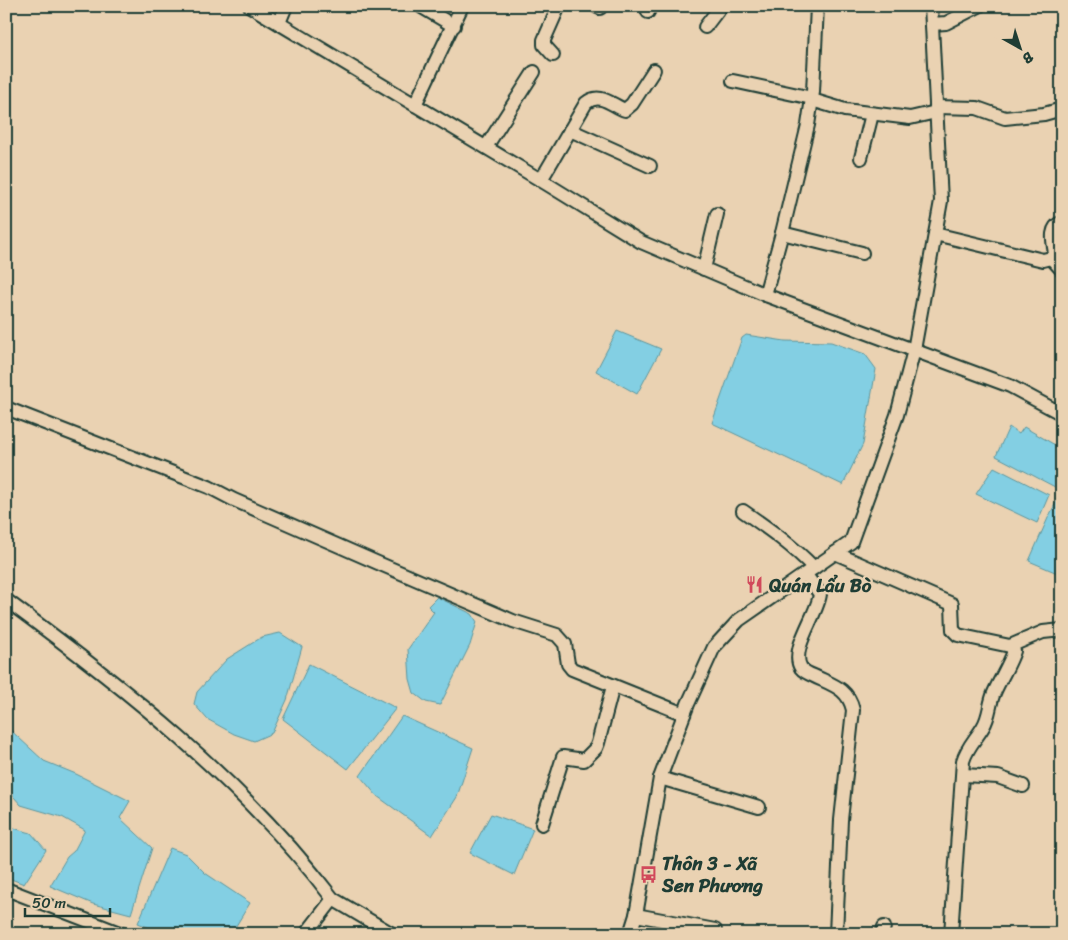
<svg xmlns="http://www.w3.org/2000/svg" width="1068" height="940" viewBox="0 0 1068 940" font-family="Sriracha,sans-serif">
<rect width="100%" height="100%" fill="#ead2b2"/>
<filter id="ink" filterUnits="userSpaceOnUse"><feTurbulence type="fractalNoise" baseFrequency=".02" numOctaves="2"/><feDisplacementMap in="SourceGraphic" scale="10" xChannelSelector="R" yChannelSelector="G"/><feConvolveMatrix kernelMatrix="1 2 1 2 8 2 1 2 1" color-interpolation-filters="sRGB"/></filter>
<g filter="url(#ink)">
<g fill="#83cfe3" stroke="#5b959d">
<polygon points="617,331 661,349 637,394 596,371"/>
<polygon points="746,335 785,341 831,342 865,354 876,369 863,444 843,485 712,423 742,338"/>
<polygon points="1009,427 1019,434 1024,427 1062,449 1062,474 1055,487 996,456"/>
<polygon points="994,467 1049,495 1037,523 976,494"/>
<polygon points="1062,491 1062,575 1029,561 1048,518"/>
<polygon points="437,597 472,614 477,622 470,645 440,705 426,702 414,693 410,679 408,649 434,612 428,606"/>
<polygon points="280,633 302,647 287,700 272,733 254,741 234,734 207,719 194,704 197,692 227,659 262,637"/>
<polygon points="309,664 396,708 348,769 283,719"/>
<polygon points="402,716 473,748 457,797 432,836 377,796 360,776"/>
<polygon points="6,726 44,761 76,774 130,801 120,818 152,848 131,914 93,904 50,886 67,857 74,851 85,830 62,817 21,805 6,788"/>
<polygon points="491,814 533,829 514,875 470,853"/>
<polygon points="6,826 31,833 46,850 24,884 6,877"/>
<polygon points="170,848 186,854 205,873 250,903 231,934 164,934 138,923"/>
</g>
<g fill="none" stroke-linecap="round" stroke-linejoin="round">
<defs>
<g id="minor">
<polyline points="250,6 547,184 641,242 768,296 1010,386 1062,414"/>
<polyline points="423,6 422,7 454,26"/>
<polyline points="596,6 600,8"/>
<polyline points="648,12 650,6"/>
<polyline points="279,23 286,6"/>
<polyline points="932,24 946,23 979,6"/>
<polyline points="705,27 721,6"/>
<polyline points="553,55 544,45 544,40 559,6"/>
<polyline points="733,81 812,98"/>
<polyline points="812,100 845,110 910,118 936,112"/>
<polyline points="415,105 462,6"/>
<polyline points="936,107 977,108 1005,118 1044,114 1062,109"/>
<polyline points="570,130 650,166"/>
<polyline points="486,147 534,72"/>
<polyline points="861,158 872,114"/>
<path d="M541,180L586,103C600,91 613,106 625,110L632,104L654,70"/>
<polyline points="782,233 862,253"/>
<path d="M935,234L1043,260L1051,258L1055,253C1053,241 1049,228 1062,222"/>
<polyline points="1051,258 1062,270"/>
<polyline points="704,269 717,214"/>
<polyline points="765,295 782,233 808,125 813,92 817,6"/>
<polyline points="6,408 209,487 234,500 378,563 513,621 557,635 565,644 568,664 572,669 684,714"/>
<path d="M743,511C769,529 793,546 814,568"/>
<path d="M835,553L952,604L953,630L958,635L1010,646L1014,651C1009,666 1000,679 994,693C989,704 990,716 983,727C976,739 967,747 963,761L951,934"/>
<path d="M806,575L820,594C818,614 789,650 801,668C804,672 809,674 814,676C832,685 848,688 853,710L841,820L836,934"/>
<path d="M6,600C125,688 243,781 333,899"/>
<polyline points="1010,646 1043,632 1062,630"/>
<polyline points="964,775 998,777 1023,786"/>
<polyline points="660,778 759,807"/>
<polyline points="542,824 563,757 584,760 596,748 598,743 613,686"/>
<polyline points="6,889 122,934"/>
<polyline points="636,915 715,930"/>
<polyline points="306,934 333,899 392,934"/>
<polyline points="630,934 636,915 660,778 688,704 714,647 739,620 851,542 897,415 914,350 941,201 931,6"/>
<polyline points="882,934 884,927"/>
</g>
</defs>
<use href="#minor" stroke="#1f3d34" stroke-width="16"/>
<use href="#minor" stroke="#ead2b2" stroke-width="12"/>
</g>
</g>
<defs>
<symbol id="restaurant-bare" viewBox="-9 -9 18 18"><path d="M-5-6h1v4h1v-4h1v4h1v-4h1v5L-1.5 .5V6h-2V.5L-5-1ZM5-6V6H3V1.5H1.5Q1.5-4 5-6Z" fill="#d1495b" stroke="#ead2b2" stroke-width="2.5" paint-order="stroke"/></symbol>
<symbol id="bus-bare" viewBox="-9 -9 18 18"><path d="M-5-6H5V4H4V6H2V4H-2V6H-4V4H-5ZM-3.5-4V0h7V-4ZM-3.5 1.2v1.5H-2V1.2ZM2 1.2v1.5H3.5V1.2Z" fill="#d1495b" stroke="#ead2b2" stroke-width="2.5" paint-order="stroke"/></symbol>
</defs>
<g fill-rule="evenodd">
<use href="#restaurant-bare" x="742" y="572" width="25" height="25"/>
<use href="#bus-bare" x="636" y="862" width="25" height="25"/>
</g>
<g text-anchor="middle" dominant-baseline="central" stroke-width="4.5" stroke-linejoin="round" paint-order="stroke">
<g font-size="19" font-weight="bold" fill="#1f3d34" stroke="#ead2b2" text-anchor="start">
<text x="769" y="585">Quán Lẩu Bò</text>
<text x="662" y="863">Thôn 3 - Xã<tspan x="662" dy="22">Sen Phương</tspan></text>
</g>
</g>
<rect width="1068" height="940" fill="none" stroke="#ead2b2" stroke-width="25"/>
<rect x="12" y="12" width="1043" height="915" fill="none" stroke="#1f3d34" stroke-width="2" filter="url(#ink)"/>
<g transform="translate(1020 48) rotate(141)" stroke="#ead2b2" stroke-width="4" paint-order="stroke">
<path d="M0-4L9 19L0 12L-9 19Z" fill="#1f3d34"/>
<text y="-8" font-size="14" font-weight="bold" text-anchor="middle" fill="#1f3d34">B</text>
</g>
<path d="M25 908v8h85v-8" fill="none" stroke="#1f3d34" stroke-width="2.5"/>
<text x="32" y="908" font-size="15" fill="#1f3d34" stroke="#ead2b2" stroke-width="4" paint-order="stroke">50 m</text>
</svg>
